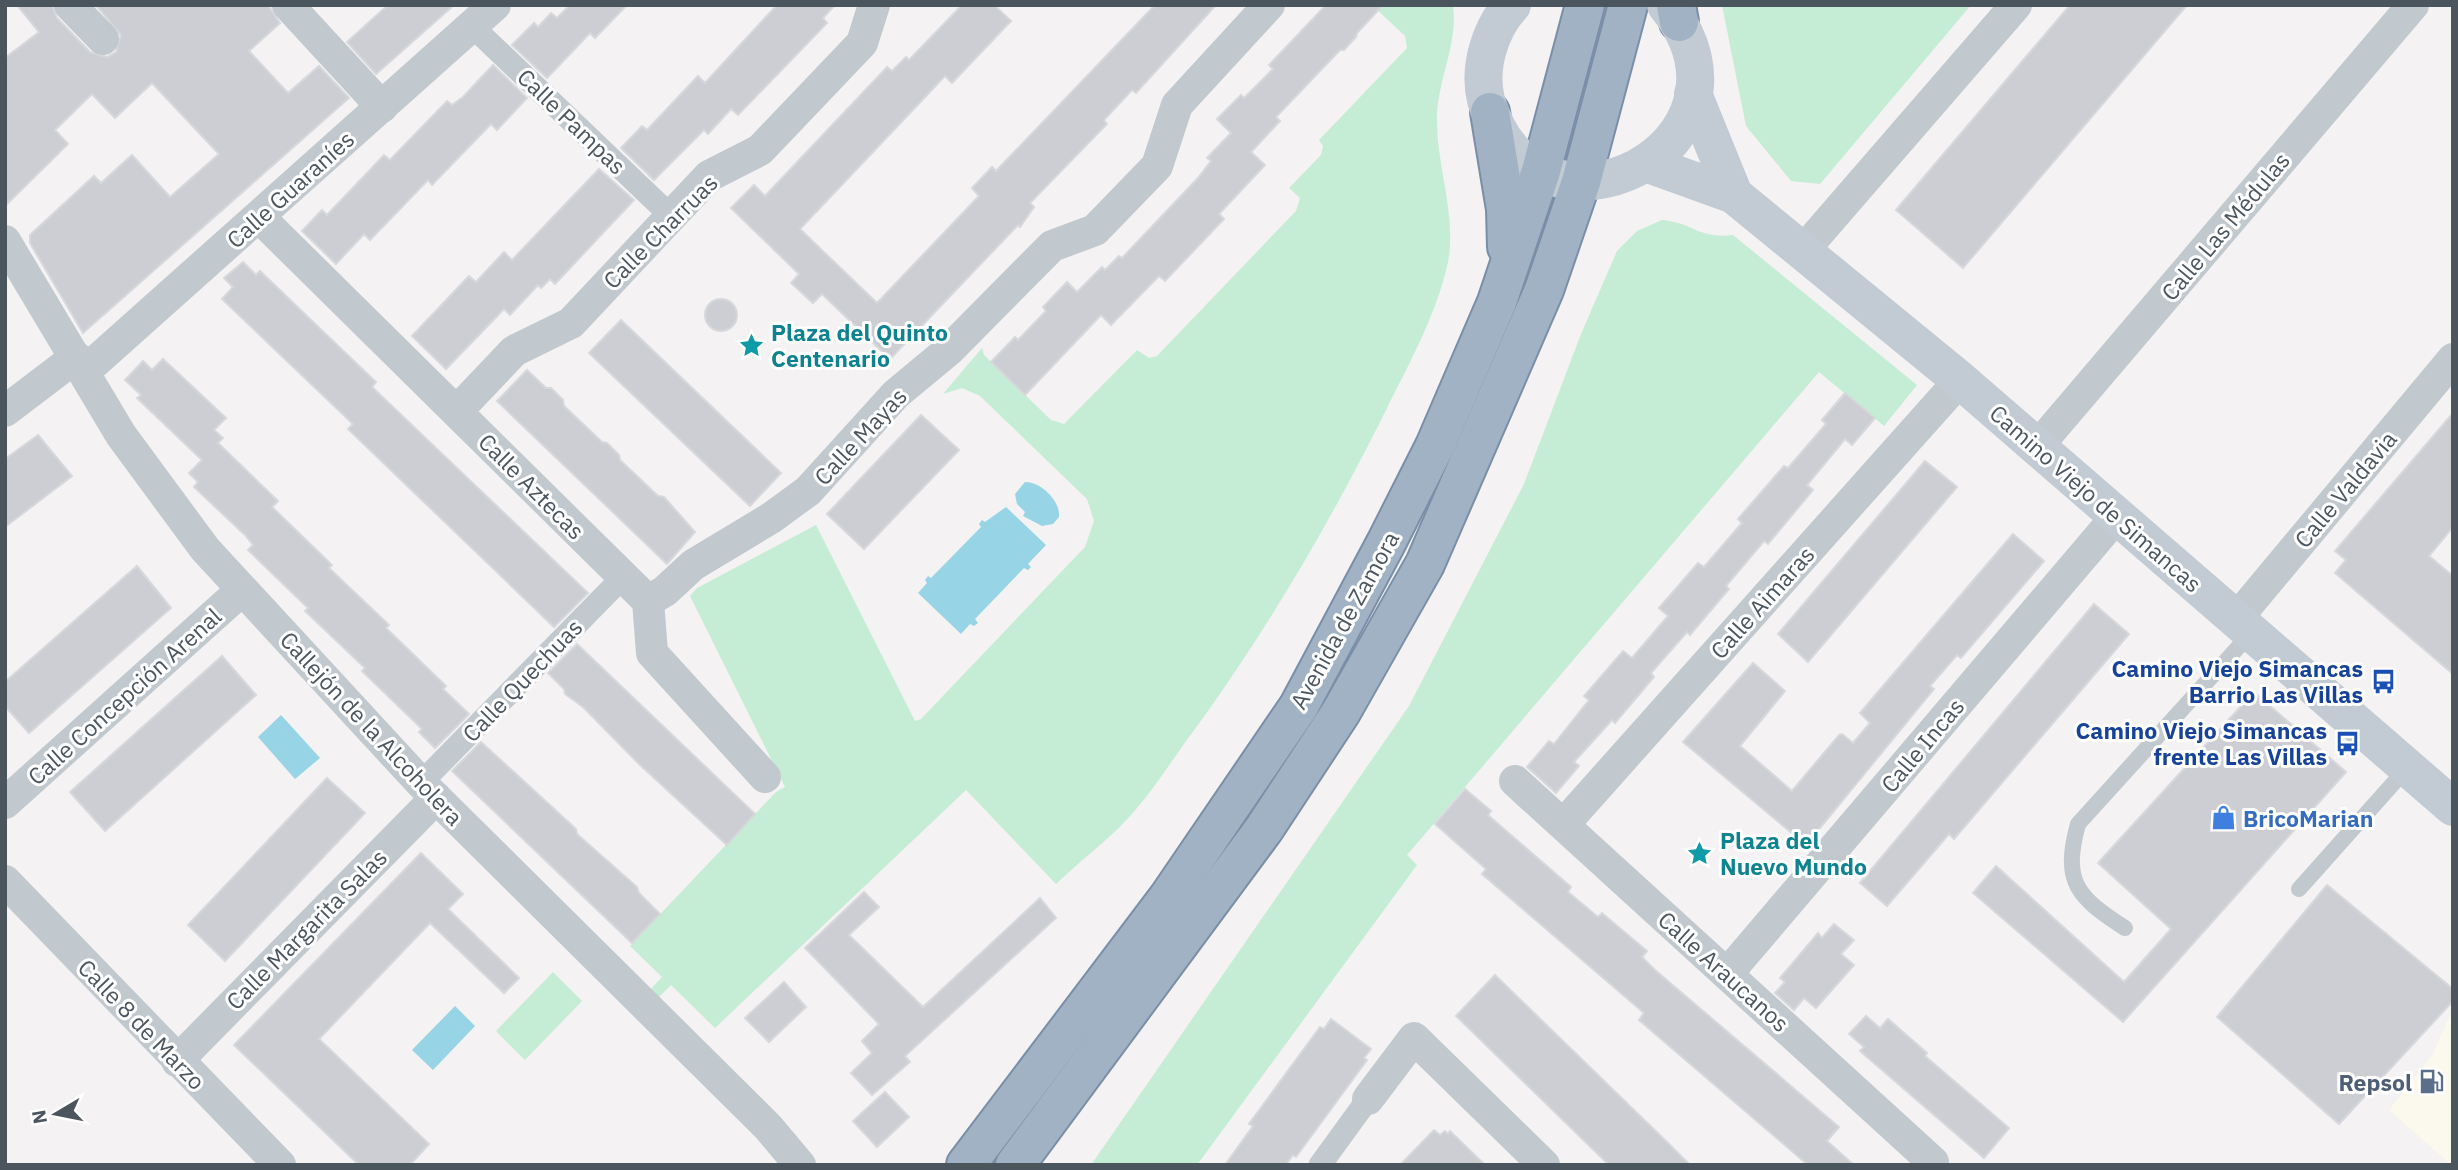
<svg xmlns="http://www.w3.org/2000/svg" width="2458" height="1170" viewBox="0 0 2458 1170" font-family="'IBM Plex Sans',sans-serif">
<rect width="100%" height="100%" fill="#f4f2f2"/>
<polygon fill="#fbf8ee" points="2453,1008 2453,1165 2451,1165 2389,1110 2433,1054"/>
<g fill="#c5ecd5">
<path d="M1372,5H1453C1458,43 1439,77 1437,114C1435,164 1457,212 1448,262C1437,313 1410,362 1387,408C1329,525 1262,639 1184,744C1169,765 1154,788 1137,808C1114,836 1082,859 1056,884L966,790L715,1028L671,985L656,1000L648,992L662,977L630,946L776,792L785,787L690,596L697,588L816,525L915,721L921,719L1085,547L1094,521L1087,499L980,396L962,388L943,394L982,348L984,355L1051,420L1064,424L1137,350L1149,358L1157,356L1296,211L1300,198L1289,188L1321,155L1323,146L1319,140L1407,48L1405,36Z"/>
<polygon points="1722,5 1971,5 1820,184 1791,181 1746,126"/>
<path d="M1662,220C1694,223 1698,239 1733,235L1917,385L1884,426L1819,372L1407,855L1417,865L1197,1165H1091L1409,706L1524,484L1581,334L1617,251L1637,231Z"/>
<polygon points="553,972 582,1001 525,1060 496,1031"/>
</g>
<g fill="#97d4e5">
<path d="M1025,482C1040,481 1061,501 1059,517L1053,524L1042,526L1023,516L1025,512L1017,504L1015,494Z"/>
<polygon points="1006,507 1046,545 1028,564 1031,567 1028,570 1024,568 975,619 978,623 974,626 970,624 961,634 918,593 927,583 925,580 928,576 931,578 981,527 979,524 982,520 985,522"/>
<polygon points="281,715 320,758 295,779 258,737"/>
<polygon points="455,1006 475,1026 433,1070 412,1050"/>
</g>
<g fill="#ccced3" stroke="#d6d8dc" stroke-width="2">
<polygon points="17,5 52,5 57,18 90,52 107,57 116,52 121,35 96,5 268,5 280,23 249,51 288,93 319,66 349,98 83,333 30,243 30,235 94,176 101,183 132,155 170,197 219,154 152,83 115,118 92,94 55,130 68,144 5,206 5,58 39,32"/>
<polygon points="388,5 454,5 376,74 347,42"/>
<polygon points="570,5 627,5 595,38 590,33 547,78 512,45 534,23 538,27 551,13 557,18"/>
<polygon points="777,5 835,5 823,18 827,23 738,115 731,109 708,134 704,130 654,180 621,148 642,126 647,130 698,76 705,83"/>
<polygon points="962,5 994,5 1011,21 952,83 945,76 800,229 877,303 979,196 972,188 992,167 996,171 1155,5 1216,5 1136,93 1132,90 1104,120 1107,124 1030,203 1034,207 1020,227 1018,225 890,359 822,294 813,303 791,283 799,274 731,208 754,185 765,196 887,67 892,71 906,57 909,60"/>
<polygon points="1326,5 1383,5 1357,33 1356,37 1344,50 1340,50 1276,117 1280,121 1251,152 1265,165 1219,214 1224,219 1165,281 1159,276 1111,325 1101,315 1025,395 991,362 1015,337 1018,340 1046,311 1043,307 1067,282 1077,292 1102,267 1105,270 1119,256 1122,258 1198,178 1211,161 1207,158 1231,133 1217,119 1241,95 1244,98 1273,69 1269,65"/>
<polygon points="2070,5 2187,5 1963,268 1896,210"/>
<polygon points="493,65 527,98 497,130 491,124 432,185 428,180 370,240 364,234 336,264 302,231 322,210 327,215 384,155 390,160 447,101 452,105 463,97"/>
<polygon points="599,169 634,200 555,284 550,279 541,288 538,285 510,315 504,309 446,369 412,336 469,276 476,282 504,252 512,260"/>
<polygon points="243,262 256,275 260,271 310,319 376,382 372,387 588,593 554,627 348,429 353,424 222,299 233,287 224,278"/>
<circle cx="721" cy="315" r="16"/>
<polygon points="621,320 781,473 750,506 589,353"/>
<polygon points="163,359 226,418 214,430 223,438 218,443 278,501 272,507 332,565 329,568 389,625 386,628 446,686 443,689 469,714 435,748 419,732 422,729 362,671 365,668 305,611 308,608 248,550 253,545 245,535 194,487 198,482 189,473 202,460 137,398 141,395 125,380 143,361 152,370"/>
<polygon points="527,370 546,388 551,388 563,400 564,406 602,442 607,443 619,455 620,460 658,496 664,497 695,532 667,564 497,401"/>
<polygon points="1845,393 1875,418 1852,445 1845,439 1807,485 1813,490 1768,544 1764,541 1726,586 1729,589 1690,635 1687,632 1651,673 1654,677 1615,723 1612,720 1574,762 1579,766 1556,793 1527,767 1549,741 1554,744 1589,700 1584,696 1623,651 1632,658 1668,616 1659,608 1698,563 1704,567 1742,523 1738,519 1784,466 1788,468 1826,424 1822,420"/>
<polygon points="2453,413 2453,527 2429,556 2453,576 2453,674 2335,573 2346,560 2335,551"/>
<polygon points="921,415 959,450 864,549 827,514"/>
<polygon points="38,435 72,476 5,527 5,459"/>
<polygon points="1925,461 1957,487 1808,662 1778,634"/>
<polygon points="2013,534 2044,561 1961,658 1957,655 1930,686 1934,689 1806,845 1683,742 1753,663 1785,691 1740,746 1792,791 1839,735 1842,734 1853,743 1870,723 1860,713"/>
<polygon points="137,566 171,608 29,733 5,706 5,682"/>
<polygon points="2094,604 2129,634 1954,839 1949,834 1887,906 1860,883"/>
<polygon points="577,644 755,814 727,845 639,764 583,707 565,694 564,689 548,673"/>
<polygon points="222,656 256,695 105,831 70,792"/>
<polygon points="2254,692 2346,772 2123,1022 1973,893 1996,866 2124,982 2171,929 2098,863"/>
<polygon points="481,742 576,829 577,834 637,887 639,893 660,914 632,943 452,771"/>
<polygon points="327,778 365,813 225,961 188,925"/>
<polygon points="1465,789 1491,811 1488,815 1504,829 1571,887 1568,892 1598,917 1602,913 1647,951 1642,957 1655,970 1839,1127 1827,1141 1854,1165 1808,1165 1639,1020 1644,1013 1482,874 1486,869 1435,824"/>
<polygon points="421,853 463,894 448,909 519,978 504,993 430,923 319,1039 429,1144 410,1165 359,1165 234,1045"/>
<polygon points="2327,885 2453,989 2453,1001 2339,1124 2217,1017"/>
<polygon points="864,892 879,907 849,935 923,1007 1040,898 1056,918 905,1056 910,1062 872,1095 851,1073 872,1053 862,1041 879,1024 805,948"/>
<polygon points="1834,924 1854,940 1841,954 1854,965 1816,1008 1804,998 1794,1010 1775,993 1785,982 1780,978 1818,933 1822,938"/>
<polygon points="1495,975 1668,1143 1690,1165 1609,1165 1456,1016"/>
<polygon points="784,982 806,1007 769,1042 745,1018"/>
<polygon points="1866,1016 1880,1028 1888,1019 1927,1053 1925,1056 2009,1128 1984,1158 1860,1051 1864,1047 1849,1034"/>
<polygon points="1331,1019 1371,1049 1364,1058 1367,1060 1296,1157 1293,1155 1286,1165 1225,1165 1253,1126 1249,1124 1320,1027 1324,1029"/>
<polygon points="885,1092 909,1117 877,1147 853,1121"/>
<polygon points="1434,1130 1440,1135 1445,1131 1448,1134 1450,1131 1485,1165 1400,1165"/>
</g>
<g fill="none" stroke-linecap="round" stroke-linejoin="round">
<defs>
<g id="trunk">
<polyline points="1676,5 1679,22"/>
<polyline points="1490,112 1506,209 1507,247"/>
<polyline points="966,1165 1168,898 1299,706 1386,543 1435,446 1497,302 1541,171 1585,5"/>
<polyline points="1015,1165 1264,829 1341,712 1425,564 1544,290 1581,182 1628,5"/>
</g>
</defs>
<use href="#trunk" stroke="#7a8fa7" stroke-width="42"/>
<g stroke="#c1c9cf" stroke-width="16">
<polyline points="2299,889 2407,768"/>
<path d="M2125,928C2077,897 2062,882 2078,824L2252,632"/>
</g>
<g stroke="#c1c9cf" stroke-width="23">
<polyline points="472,26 671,216"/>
<polyline points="421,783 624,576"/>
<polyline points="1320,1165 1368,1099"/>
</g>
<g stroke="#c1c9cf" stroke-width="32">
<polyline points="70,5 103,39"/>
<polyline points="288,5 382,107"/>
<polyline points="259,217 648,601 652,653 765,777"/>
<polyline points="5,241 121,435 205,549 421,783 768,1127 800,1165"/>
<polyline points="1802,252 2016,5"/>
<polyline points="85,371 495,5"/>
<polyline points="5,411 76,357"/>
<polyline points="457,411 514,351 571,323 709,176 760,150 862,43 874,5"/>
<polyline points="2037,447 2413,5"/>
<polyline points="648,601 665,591 693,565 771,518 808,491 896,394 949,350 1052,246 1095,230 1157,166 1177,105 1269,5"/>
<polyline points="2237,618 2453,359"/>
<polyline points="1515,781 1933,1162"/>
<polyline points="5,803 242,590"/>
<polyline points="1564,824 1960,380"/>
<polyline points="5,881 280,1165"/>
<polyline points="1727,974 2117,516"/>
<polyline points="177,1061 436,798"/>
<polyline points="1368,1099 1414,1038 1544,1165"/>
</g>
<g stroke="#c2cad3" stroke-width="38">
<path d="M1512,5C1490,28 1478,68 1486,100C1535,269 1778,144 1666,5"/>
<polyline points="1693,94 1734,195"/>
<polyline points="1648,164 1734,195 1960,380 2453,807"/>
</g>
<use href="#trunk" stroke="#a1b2c4" stroke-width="38"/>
</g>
<defs>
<symbol id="sight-bare" viewBox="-9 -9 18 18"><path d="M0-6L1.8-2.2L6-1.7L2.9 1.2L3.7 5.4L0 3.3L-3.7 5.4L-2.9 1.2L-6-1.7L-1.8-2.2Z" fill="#0f9aa8" stroke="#fff" stroke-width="2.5" paint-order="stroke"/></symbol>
<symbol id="bus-bare" viewBox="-9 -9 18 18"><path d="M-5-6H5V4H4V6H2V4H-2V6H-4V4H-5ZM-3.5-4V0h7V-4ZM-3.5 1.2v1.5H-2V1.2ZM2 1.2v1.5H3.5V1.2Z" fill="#1a4fb4" stroke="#fff" stroke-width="2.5" paint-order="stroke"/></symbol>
<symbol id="shop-bare" viewBox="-9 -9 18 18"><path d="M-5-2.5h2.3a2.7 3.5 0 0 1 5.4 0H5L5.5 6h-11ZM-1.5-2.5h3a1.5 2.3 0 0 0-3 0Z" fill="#3f7fe0" stroke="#fff" stroke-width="2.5" paint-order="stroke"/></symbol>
<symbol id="fuel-bare" viewBox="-9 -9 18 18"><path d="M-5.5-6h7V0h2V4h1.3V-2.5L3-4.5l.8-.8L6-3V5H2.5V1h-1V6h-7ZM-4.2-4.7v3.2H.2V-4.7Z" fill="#5c6f8a" stroke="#fff" stroke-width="2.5" paint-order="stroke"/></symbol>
</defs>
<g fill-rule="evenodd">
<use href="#sight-bare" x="734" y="328" width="35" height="35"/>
<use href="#bus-bare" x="2366" y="664" width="35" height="35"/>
<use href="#bus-bare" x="2330" y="726" width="35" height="35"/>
<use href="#shop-bare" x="2206" y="800" width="35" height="35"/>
<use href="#sight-bare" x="1682" y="836" width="35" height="35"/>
<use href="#fuel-bare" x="2414" y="1064" width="35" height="35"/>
</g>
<g text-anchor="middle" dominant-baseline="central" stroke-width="6" stroke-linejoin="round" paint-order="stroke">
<g font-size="23" fill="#4b555e" stroke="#fff">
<text transform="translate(572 121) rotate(44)">Calle Pampas</text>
<text transform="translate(290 189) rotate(-42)">Calle Guaraníes</text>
<text transform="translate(2225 226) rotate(-50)">Calle Las Médulas</text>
<text transform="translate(660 231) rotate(-45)">Calle Charruas</text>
<text transform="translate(860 436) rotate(-47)">Calle Mayas</text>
<text transform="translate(532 486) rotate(45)">Calle Aztecas</text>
<text transform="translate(2345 489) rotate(-50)">Calle Valdavia</text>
<text transform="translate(2096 498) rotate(41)">Camino Viejo de Simancas</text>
<text transform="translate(1762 602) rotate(-48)">Calle Aimaras</text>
<text transform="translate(1344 620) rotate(-61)">Avenida de Zamora</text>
<text transform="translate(522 680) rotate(-46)">Calle Quechuas</text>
<text transform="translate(124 696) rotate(-42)">Calle Concepción Arenal</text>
<text transform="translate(372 728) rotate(47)">Callejón de la Alcoholera</text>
<text transform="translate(1922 745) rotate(-50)">Calle Incas</text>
<text transform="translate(306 929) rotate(-45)">Calle Margarita Salas</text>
<text transform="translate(1724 971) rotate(42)">Calle Araucanos</text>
<text transform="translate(142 1024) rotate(46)">Calle 8 de Marzo</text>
</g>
<g font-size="23" font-weight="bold" fill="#0d838f" stroke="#fff" text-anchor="start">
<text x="771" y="332">Plaza del Quinto<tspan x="771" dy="26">Centenario</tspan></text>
<text x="1720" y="840">Plaza del<tspan x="1720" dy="26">Nuevo Mundo</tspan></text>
</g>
<g font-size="23" font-weight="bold" fill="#164399" stroke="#fff" text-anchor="end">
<text x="2363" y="668">Camino Viejo Simancas<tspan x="2363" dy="26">Barrio Las Villas</tspan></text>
<text x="2327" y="730">Camino Viejo Simancas<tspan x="2327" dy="26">frente Las Villas</tspan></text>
</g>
<g font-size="23" font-weight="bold" fill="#366cbe" stroke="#fff" text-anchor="start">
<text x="2243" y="818">BricoMarian</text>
</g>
<g font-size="23" font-weight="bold" fill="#4e5e75" stroke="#fff" text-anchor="end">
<text x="2412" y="1082">Repsol</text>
</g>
</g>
<rect width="2458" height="1170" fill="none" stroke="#4b555e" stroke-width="14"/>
<g transform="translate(56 1114) rotate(260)" stroke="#ffffff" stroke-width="5" paint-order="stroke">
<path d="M0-5L12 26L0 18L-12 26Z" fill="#4b555e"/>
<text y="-10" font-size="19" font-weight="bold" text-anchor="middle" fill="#4b555e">N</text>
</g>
</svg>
